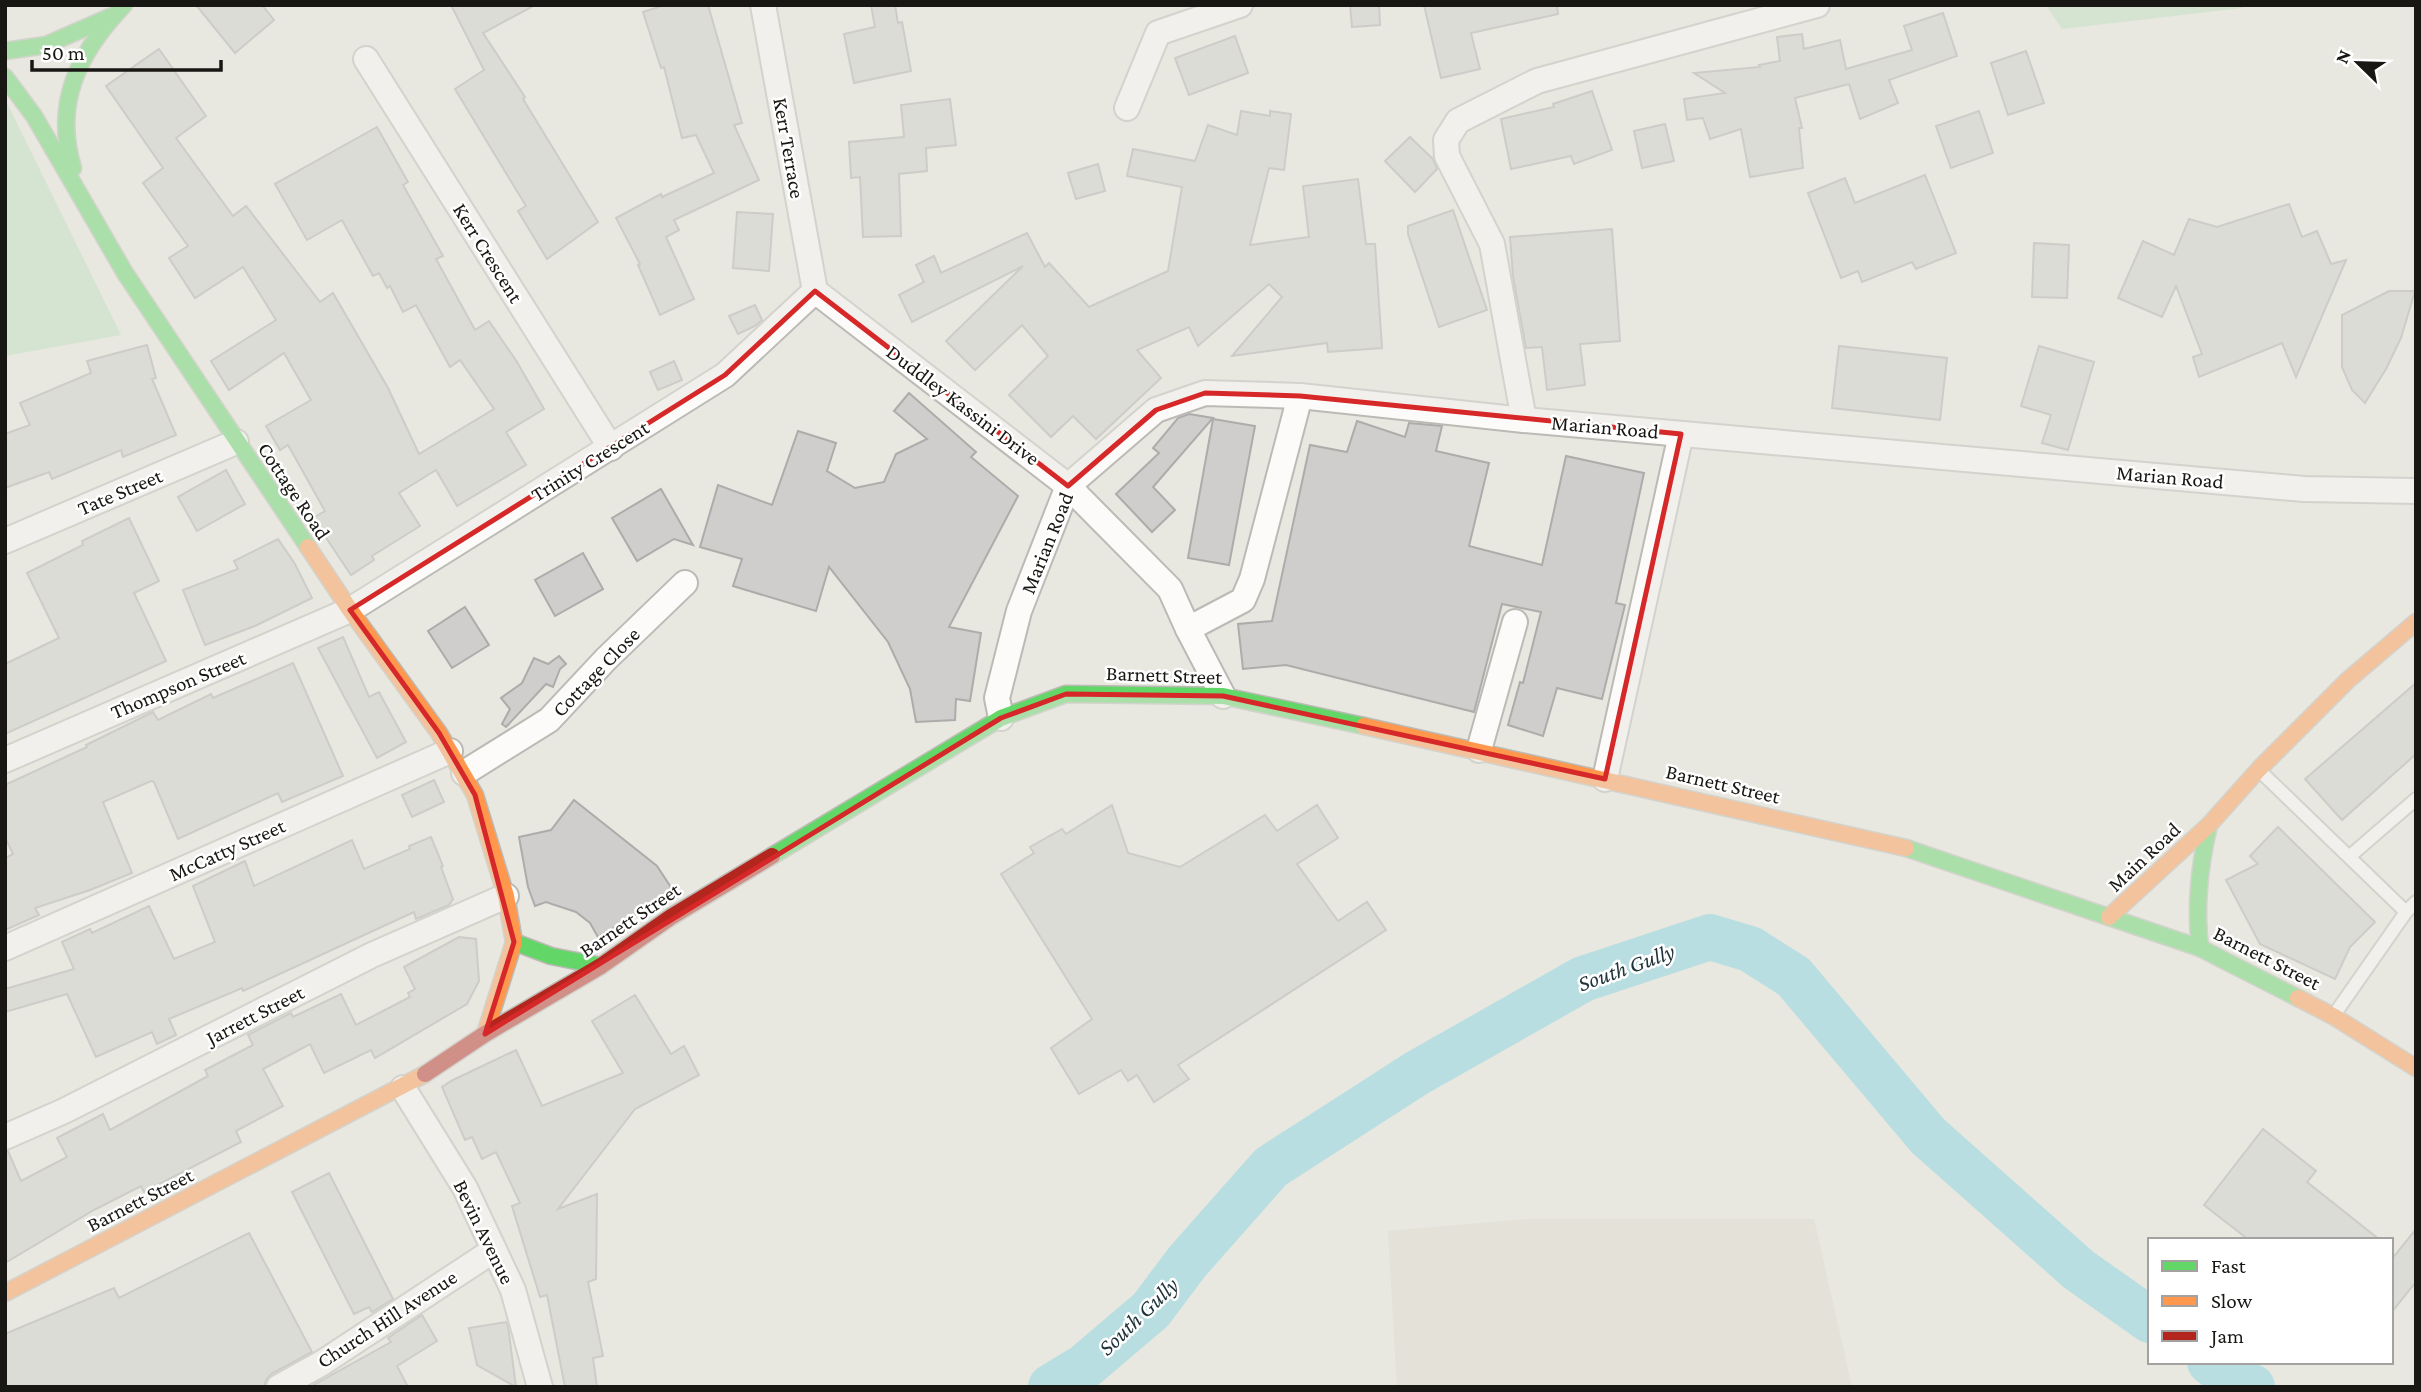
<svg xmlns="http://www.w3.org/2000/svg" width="2421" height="1392" viewBox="0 0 2421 1392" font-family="'Crimson Pro',serif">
<rect width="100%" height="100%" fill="#e8e7e0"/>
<polygon fill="#dedace" points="1527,1219 1814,1219 1852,1387 1397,1387 1388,1231"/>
<g fill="#bee0be">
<polygon points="2046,5 2243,5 2242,8 2062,29"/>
<polygon points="5,104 8,105 121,335 5,356"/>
</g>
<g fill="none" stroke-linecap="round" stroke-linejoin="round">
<g stroke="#7ed3e3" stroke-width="46">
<polyline points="2210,1362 2230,1377 2252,1387"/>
<polyline points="1051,1387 1084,1367 1151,1310 1187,1262 1271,1167 1417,1073 1583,979 1710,937 1750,949 1794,977 1928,1136 2079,1270 2150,1320"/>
</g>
</g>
<g fill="#cfcecd" stroke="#adacab" stroke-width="2">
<polygon points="196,5 262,5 274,20 235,53"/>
<polygon points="451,5 535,5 483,33 525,97 523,99 598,222 547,259 518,211 526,206 455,89 484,70"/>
<polygon points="665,5 708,5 742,123 734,125 759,180 674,220 679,230 666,237 694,299 660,315 638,265 640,264 616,218 661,194 662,197 714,173 696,135 682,138 664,67 661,68 643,12"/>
<polygon points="871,5 895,5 898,23 902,22 911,71 854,83 844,34 875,27"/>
<polygon points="1350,5 1379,5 1380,25 1352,27"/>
<polygon points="1424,5 1557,5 1558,14 1471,33 1480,69 1441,78"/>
<polygon points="1943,13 1957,56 1889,80 1898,103 1860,119 1849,84 1795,98 1802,128 1799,128 1803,168 1750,177 1741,129 1710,139 1703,118 1687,120 1684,99 1725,93 1694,73 1760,67 1759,65 1780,61 1777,37 1802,34 1804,49 1840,40 1846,69 1912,50 1904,26"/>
<polygon points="1235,36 1248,73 1189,95 1175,58"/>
<polygon points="159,49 206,116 176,138 233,216 246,206 320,302 333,293 388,388 419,454 494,409 460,360 450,367 416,305 403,312 390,286 387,288 379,273 373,276 342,220 307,240 275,184 377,127 408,182 403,185 443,256 436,259 475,330 489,321 517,362 544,409 506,432 526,465 457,506 436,470 399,493 420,526 372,556 374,560 351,575 313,518 325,511 288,445 280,450 266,426 311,400 284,353 229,390 211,361 276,320 243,267 195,298 169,258 188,246 143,183 163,168 106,86"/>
<polygon points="2026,51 2044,103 2008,115 1991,63"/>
<polygon points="1592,91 1612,150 1574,164 1571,156 1511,169 1501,119 1554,107 1553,104"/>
<polygon points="950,99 956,145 926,148 927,171 899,174 901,236 863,237 860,177 851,178 849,142 904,137 901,105"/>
<polygon points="1241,111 1270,116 1270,111 1291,114 1284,170 1269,168 1250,245 1309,237 1303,186 1358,179 1366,244 1375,244 1382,348 1328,352 1327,343 1232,356 1282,297 1269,284 1198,346 1189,327 1137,350 1161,378 1096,439 1073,416 1051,437 1009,395 1048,356 1022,325 975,370 946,341 1023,266 912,322 899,295 924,282 916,265 934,256 941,273 1027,233 1045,267 1049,263 1089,307 1168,271 1182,187 1127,176 1133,149 1195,161 1208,125 1237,135"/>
<polygon points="1979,111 1993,153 1951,168 1936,126"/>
<polygon points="1665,124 1674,161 1642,168 1634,131"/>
<polygon points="1410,137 1433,159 1437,169 1415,192 1385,161"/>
<polygon points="1098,164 1105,191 1076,199 1068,173"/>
<polygon points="1925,175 1956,253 1916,269 1912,262 1862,282 1858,271 1841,278 1808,193 1845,178 1855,203"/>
<polygon points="2289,204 2302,237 2317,231 2331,264 2346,260 2296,377 2282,343 2199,377 2193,357 2202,354 2176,286 2162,317 2118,298 2143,241 2174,255 2189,219 2217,227"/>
<polygon points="1453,210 1487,310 1439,327 1408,234 1408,226"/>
<polygon points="737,212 773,214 769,271 733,268"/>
<polygon points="1612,229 1620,341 1580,344 1585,385 1547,390 1542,347 1526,348 1513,276 1510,237"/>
<polygon points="2034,243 2069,245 2067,298 2032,297"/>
<polygon points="2389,291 2415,291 2401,338 2386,369 2365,403 2352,390 2342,367 2342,315"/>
<polygon points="755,305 762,320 755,326 738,334 729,316"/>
<polygon points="147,345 156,378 152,379 176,435 123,457 121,450 52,479 49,472 5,488 5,434 30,425 20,403 91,373 87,361"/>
<polygon points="1839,346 1947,358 1940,420 1832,408"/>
<polygon points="2039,346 2094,362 2068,450 2042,443 2051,415 2021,406"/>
<polygon points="674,361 682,380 658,390 650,372"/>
<polygon points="909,393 976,452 971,457 1018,496 949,627 981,633 970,701 956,699 955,720 916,722 910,689 888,642 829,567 816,611 733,586 742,559 700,547 718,485 772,505 798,431 836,443 827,471 855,488 884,482 896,454 927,439 894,411"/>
<polygon points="1189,414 1213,418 1153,487 1175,510 1152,532 1116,494 1159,453 1153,448 1178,418"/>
<polygon points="1213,419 1255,426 1229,565 1188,558"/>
<polygon points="1357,421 1405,437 1409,423 1442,426 1436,451 1489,463 1469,546 1542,565 1566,456 1644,473 1616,603 1625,605 1602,699 1557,688 1543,736 1508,725 1520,682 1523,683 1541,612 1502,604 1474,712 1286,665 1243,669 1238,624 1272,621 1310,445 1347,452"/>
<polygon points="226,470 245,504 197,531 178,497"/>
<polygon points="661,489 693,545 674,539 637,561 612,518"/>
<polygon points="129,518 159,581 134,593 166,661 5,734 5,664 59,638 27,573 83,545 82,541"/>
<polygon points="278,539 295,564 312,598 255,626 205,645 183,590 238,569 234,561"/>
<polygon points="583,553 603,589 555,616 535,580"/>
<polygon points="465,607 489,645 452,668 428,631"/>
<polygon points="343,637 369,697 379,692 406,742 377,758 318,648"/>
<polygon points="559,656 566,664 560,669 553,687 546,684 506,727 502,724 510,709 501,698 522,683 534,658 548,664"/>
<polygon points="293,663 343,776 282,802 278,793 178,839 154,782 151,781 103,802 132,873 90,890 35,908 39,915 5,930 5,858 13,854 5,837 5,785 87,747 86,745 153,712 158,720 211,694 213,698"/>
<polygon points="2416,683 2416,754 2342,820 2305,779"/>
<polygon points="434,780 444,802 412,817 402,795"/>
<polygon points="574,800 657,866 674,892 598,937 590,923 576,912 546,902 535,906 528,887 519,837 551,830"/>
<polygon points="1112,805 1128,853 1180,867 1265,815 1277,831 1317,805 1338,838 1297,864 1338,921 1367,902 1386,930 1178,1065 1189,1079 1154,1102 1137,1075 1128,1081 1121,1070 1079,1094 1051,1048 1092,1019 1001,874 1034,853 1030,847 1062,829 1066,834"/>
<polygon points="2278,827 2375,922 2350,947 2335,979 2260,944 2226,880 2258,864 2250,856"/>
<polygon points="431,837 443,866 441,867 453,899 449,905 416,919 414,912 243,991 242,988 169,1019 176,1035 157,1044 152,1032 96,1057 67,994 5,1012 5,989 74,969 62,942 90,929 92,933 149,906 174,959 215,942 193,886 245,861 254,886 352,840 364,869 410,849 409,846"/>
<polygon points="459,937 476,939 479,981 467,1004 375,1058 371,1050 324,1073 310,1044 263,1069 283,1106 236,1131 241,1142 144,1192 141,1186 94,1210 5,1263 5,1152 8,1151 21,1181 67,1157 57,1138 103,1114 110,1130 208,1076 205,1070 253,1045 248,1035 291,1013 293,1017 341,994 356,1025 410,997 408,993 415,989 404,967"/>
<polygon points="635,995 671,1054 684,1046 699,1075 635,1109 558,1209 597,1194 596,1279 588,1282 603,1356 593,1358 597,1387 565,1387 547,1295 540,1297 512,1206 520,1203 496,1152 482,1159 472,1137 465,1140 442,1087 453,1080 516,1050 542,1106 623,1073 592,1021"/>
<polygon points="2263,1129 2316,1171 2307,1182 2380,1240 2249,1240 2204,1205"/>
<polygon points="329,1173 393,1299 372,1312 369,1307 354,1314 292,1192"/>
<polygon points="2416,1229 2416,1282 2391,1313 2391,1260"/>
<polygon points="249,1233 312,1352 271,1374 266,1380 264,1387 5,1387 5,1334 114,1288 119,1298"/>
<polygon points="422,1315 437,1341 397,1366 408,1387 310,1387 391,1342 388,1338"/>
<polygon points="506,1322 508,1326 516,1387 477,1365 469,1328"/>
</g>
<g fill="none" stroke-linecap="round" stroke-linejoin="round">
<defs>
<g id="lane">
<polyline points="2260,771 2406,912"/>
<polyline points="2350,856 2416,799"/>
<polyline points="2334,1015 2406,912 2416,902"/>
</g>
<g id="street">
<polyline points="763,5 815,291"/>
<polyline points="366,59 611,448"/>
<polyline points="1127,108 1158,33 1240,5"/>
<polyline points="815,291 1068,486 1170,589 1188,629 1223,696"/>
<polyline points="1524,420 1492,244 1447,156 1446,140 1458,121 1537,81 1817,5"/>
<polyline points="5,541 236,442"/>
<polyline points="1188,629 1243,600 1252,579 1300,396"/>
<polyline points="1001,718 997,698 1019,611 1068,486 1156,410 1205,393 1300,396 1524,420 2304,489 2416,491"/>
<polyline points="1479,750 1515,622"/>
<polyline points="5,760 350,610 725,375 815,291"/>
<polyline points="464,773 549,720 606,659 685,583"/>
<polyline points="1605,779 1681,434"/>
<polyline points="5,948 450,751"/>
<polyline points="403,1088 465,1188 513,1290 540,1387"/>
<polyline points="5,1137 64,1111 372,955 506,896"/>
<polyline points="279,1387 322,1363 494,1250"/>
</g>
<g id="fast">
<polyline points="5,51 46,45 110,17"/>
<polyline points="5,77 34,116 125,273 308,547"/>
<path d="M73,168C53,103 79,52 124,5"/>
<polyline points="1906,848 2200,948 2298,998"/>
<polyline points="772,856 1001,718 1066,694 1223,696 1364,726"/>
<polyline points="514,942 551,956 601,966"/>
<path d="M2200,948C2195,905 2199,867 2209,825"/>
</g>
<g id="slow">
<polyline points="308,547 350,610 439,733 475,795 506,896 514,942 485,1034"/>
<polyline points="1364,726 1906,848"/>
<polyline points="2109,917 2209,825 2259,769 2348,680 2416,622"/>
<polyline points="2298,998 2333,1016 2416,1068"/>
<polyline points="5,1293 425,1074"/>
</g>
<polyline id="jam" points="425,1074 485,1034 601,966 671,917 772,856"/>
</defs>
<use href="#lane" stroke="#bbbab5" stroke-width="16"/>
<use href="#street" stroke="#bbbab5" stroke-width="28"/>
<use href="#fast" stroke="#bbbab5" stroke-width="19"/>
<use href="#slow" stroke="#bbbab5" stroke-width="19"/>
<use href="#jam" stroke="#bbbab5" stroke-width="19"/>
<use href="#lane" stroke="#fcfbfa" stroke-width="12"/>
<use href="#street" stroke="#fcfbfa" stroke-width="24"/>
<use href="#fast" stroke="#63d668" stroke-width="16"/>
<use href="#slow" stroke="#ff974d" stroke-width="16"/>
<use href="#jam" stroke="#b3261e" stroke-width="16"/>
</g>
<path d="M0 0H2421V1392H0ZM815,291L1068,486L1156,410L1205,393L1300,396L1681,434L1605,779L1223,696L1066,694L1001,718L485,1034L514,942L475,795L439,733L350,610L725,375Z" fill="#e8e7e0" fill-opacity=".55" fill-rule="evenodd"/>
<path fill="none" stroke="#d62828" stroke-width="5" stroke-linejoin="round" d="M815,291L1068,486L1156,410L1205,393L1300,396L1681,434L1605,779L1223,696L1066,694L1001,718L485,1034L514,942L475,795L439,733L350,610L725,375Z"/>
<g text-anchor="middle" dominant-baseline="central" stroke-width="5" stroke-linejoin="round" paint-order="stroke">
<g font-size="21" fill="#181713" stroke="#fff">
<text transform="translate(789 148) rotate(80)">Kerr Terrace</text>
<text transform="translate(488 253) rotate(58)">Kerr Crescent</text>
<text transform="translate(963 405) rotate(37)">Duddley Kassini Drive</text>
<text transform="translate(1605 427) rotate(5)">Marian Road</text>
<text transform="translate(590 461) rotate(-32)">Trinity Crescent</text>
<text transform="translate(2170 477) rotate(5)">Marian Road</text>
<text transform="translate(294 491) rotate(56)">Cottage Road</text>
<text transform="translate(120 492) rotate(-23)">Tate Street</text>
<text transform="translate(1047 543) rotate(-68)">Marian Road</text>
<text transform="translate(596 672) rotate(-46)">Cottage Close</text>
<text transform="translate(1164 675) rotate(2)">Barnett Street</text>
<text transform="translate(178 685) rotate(-23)">Thompson Street</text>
<text transform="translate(1723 784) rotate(13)">Barnett Street</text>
<text transform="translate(227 850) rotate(-24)">McCatty Street</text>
<text transform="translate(2144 857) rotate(-43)">Main Road</text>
<text transform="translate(630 920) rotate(-34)">Barnett Street</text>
<text transform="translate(2267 958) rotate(27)">Barnett Street</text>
<text transform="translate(255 1015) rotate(-27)">Jarrett Street</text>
<text transform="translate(140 1200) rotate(-27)">Barnett Street</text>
<text transform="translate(484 1232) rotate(64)">Bevin Avenue</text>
<text transform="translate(387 1319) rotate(-33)">Church Hill Avenue</text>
</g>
<g font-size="23" font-style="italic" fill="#1f3439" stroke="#fff">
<text transform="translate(1626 967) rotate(-20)">South Gully</text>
<text transform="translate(1138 1316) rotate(-44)">South Gully</text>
</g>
</g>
<rect width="2421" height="1392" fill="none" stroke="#181713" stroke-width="14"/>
<rect x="2148" y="1238" width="245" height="126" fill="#ffffff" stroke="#a3a2a1" stroke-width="2"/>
<rect x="2162" y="1261" width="35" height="10" fill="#63d668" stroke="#a3a2a1" stroke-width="2"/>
<text x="2211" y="1273" font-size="21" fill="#181713">Fast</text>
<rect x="2162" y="1296" width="35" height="10" fill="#ff974d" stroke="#a3a2a1" stroke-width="2"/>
<text x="2211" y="1308" font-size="21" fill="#181713">Slow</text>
<rect x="2162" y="1331" width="35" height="10" fill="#b3261e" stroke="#a3a2a1" stroke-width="2"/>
<text x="2211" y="1343" font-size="21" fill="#181713">Jam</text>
<g transform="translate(2358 63) rotate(293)" stroke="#ffffff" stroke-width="5" paint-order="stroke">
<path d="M0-5L12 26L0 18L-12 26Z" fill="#181713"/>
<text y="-10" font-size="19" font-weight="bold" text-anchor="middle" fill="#181713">N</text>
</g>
<path d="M32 60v10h189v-10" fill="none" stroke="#181713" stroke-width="3.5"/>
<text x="42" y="60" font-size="21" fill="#181713" stroke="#ffffff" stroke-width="5" paint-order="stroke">50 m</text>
</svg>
